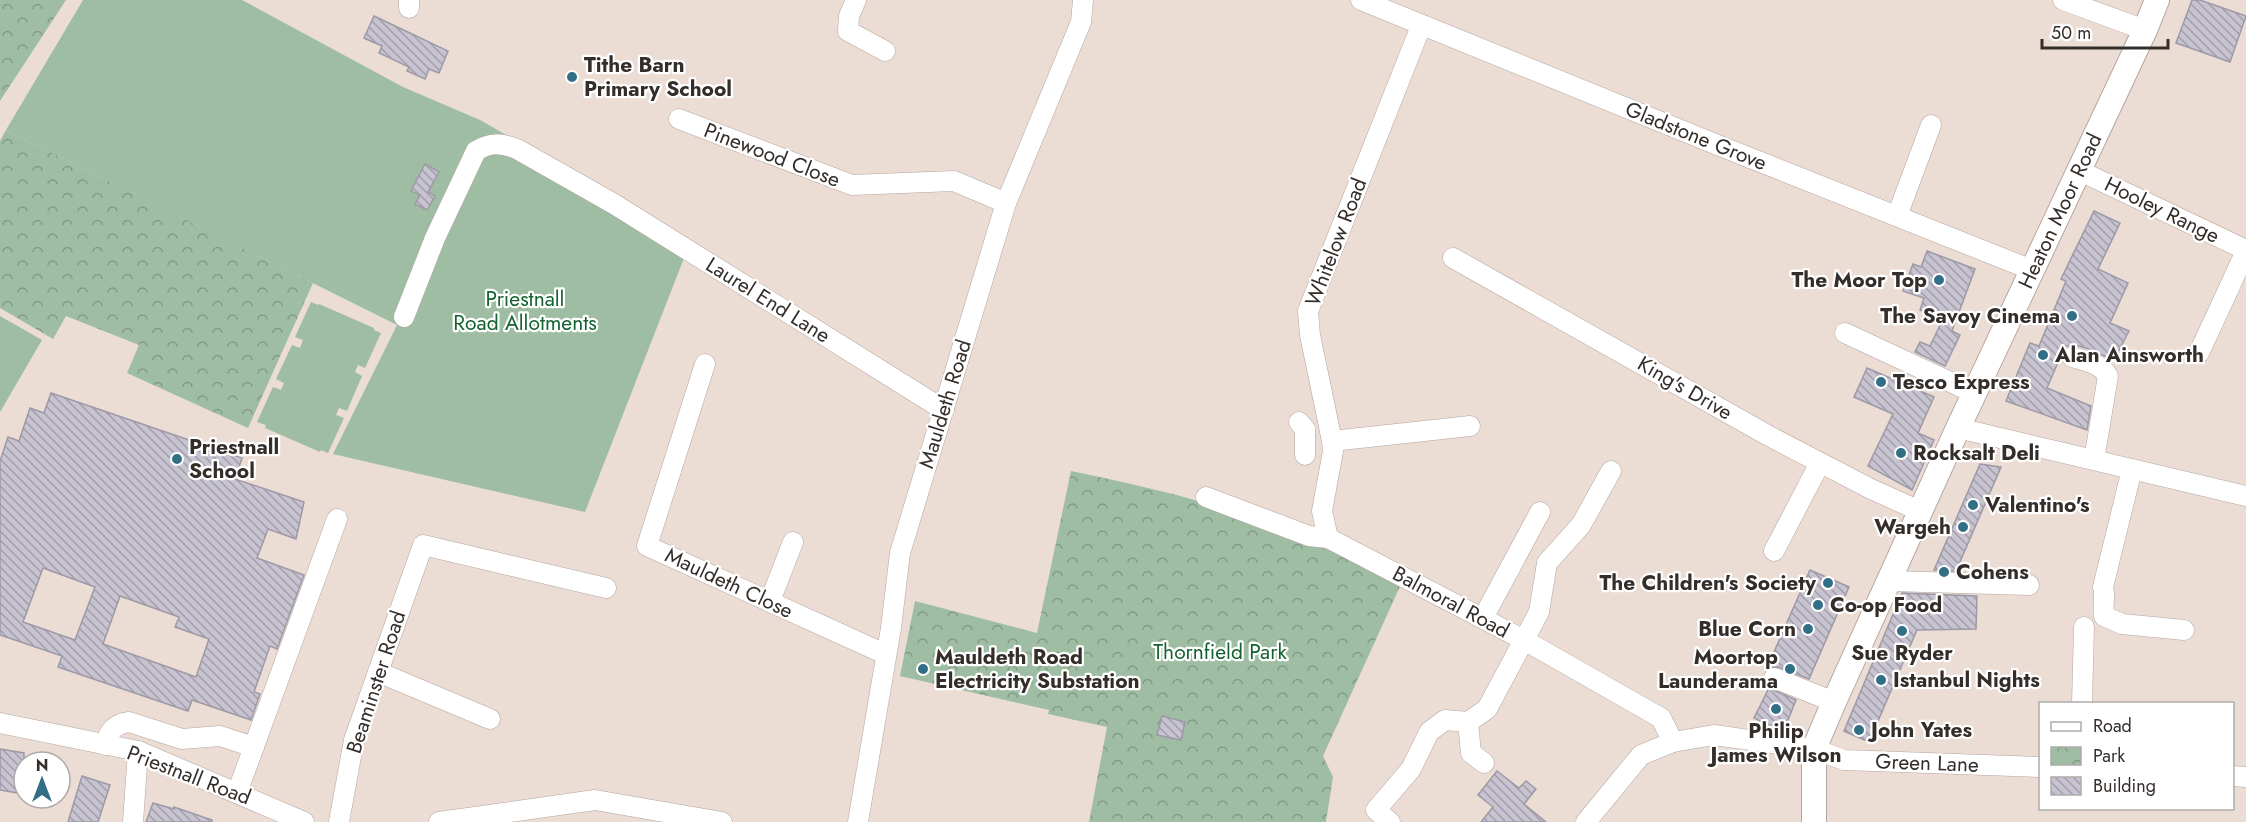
<svg xmlns="http://www.w3.org/2000/svg" width="2246" height="822" viewBox="0 0 2246 822" font-family="Jost,sans-serif">
<defs>
<pattern id="park-crowns" width="20" height="18" patternUnits="userSpaceOnUse" patternTransform="scale(1.5)"><rect width="20" height="18" fill="#9ebda3"/><path d="M2 6a3 3 0 1 1 6 0M12 15a3 3 0 1 1 6 0" fill="none" stroke="#829a85"/></pattern>
<pattern id="building-back-hatch" width="6" height="6" patternUnits="userSpaceOnUse" patternTransform="scale(1.5)"><rect width="6" height="6" fill="#c7c3d1"/><path d="M-1 5l2 2M0 0l6 6M5-1l2 2" fill="none" stroke="#a29faa"/></pattern>
</defs>
<rect width="100%" height="100%" fill="#ebdcd4"/>
<g fill="#9ebda3">
<polygon points="83,0 242,0 403,87 480,120 585,180 684,258 585,512 333,454 397,325 6,130"/>
<polygon points="311,302 318,305 319,304 374,328 374,330 381,333 365,368 358,365 355,372 362,376 347,411 339,408 336,415 344,418 328,453 321,450 320,452 265,428 266,425 257,422 273,387 281,390 284,383 276,379 292,345 300,348 303,340 295,337"/>
<polygon points="0,316 42,340 0,412"/>
</g>
<g fill="url(#park-crowns)">
<polygon points="0,0 66,0 0,101"/>
<polygon points="6,130 313,283 248,428 127,373 139,345 66,316 53,339 0,308 0,141"/>
<path d="M1071,471C1118,481 1167,491 1214,506C1278,527 1340,554 1402,582L1323,756L1333,777L1326,822H1089L1107,727L1048,714L1049,710L900,676L915,601L1037,633Z"/>
</g>
<g fill="url(#building-back-hatch)" stroke="#9d99a6" stroke-width="1.5" fill-rule="evenodd">
<polygon points="2192,0 2200,0 2246,16 2230,62 2176,43"/>
<polygon points="374,16 448,51 439,73 429,69 425,79 407,71 409,67 379,53 382,46 364,38"/>
<polygon points="425,164 439,172 428,192 435,196 427,210 415,204 420,195 411,191"/>
<polygon points="2094,211 2120,223 2098,269 2128,283 2110,323 2129,331 2114,360 2086,348 2075,345 2065,346 2047,388 2091,406 2087,430 2006,401 2030,343 2039,346 2066,281 2061,279"/>
<polygon points="1927,251 1975,269 1952,331 1960,335 1945,366 1915,352 1920,342 1930,346 1943,319 1920,310 1924,298 1903,291 1913,264 1921,267"/>
<polygon points="1867,368 1934,397 1918,433 1934,440 1912,490 1868,466 1893,414 1854,397"/>
<path d="M51,393L242,458L235,479L304,502L296,539L268,529L257,558L304,575L277,649L270,646L254,692L260,694L251,720L192,700L188,711L179,708L58,667L62,656L0,635V461L8,437L19,441L30,408L44,413ZM43,568L95,587L75,640L23,622ZM120,596L179,617L175,627L209,639L196,677L103,644Z"/>
<polygon points="1980,464 2001,467 1956,571 1934,570"/>
<polygon points="1810,570 1849,587 1809,679 1778,667 1767,668"/>
<polygon points="1902,593 1977,596 1976,629 1917,630 1869,742 1844,731"/>
<polygon points="1769,688 1796,700 1788,720 1780,725 1768,725 1754,718"/>
<polygon points="1162,716 1185,722 1181,740 1157,735"/>
<polygon points="0,749 24,753 24,794 0,790"/>
<polygon points="1497,771 1519,788 1526,781 1536,789 1524,804 1546,822 1481,822 1493,807 1478,795"/>
<polygon points="82,776 110,785 98,822 68,822"/>
<polygon points="153,803 174,809 174,807 212,820 212,822 146,822"/>
</g>
<g fill="none" stroke-linecap="round" stroke-linejoin="round">
<defs>
<g id="minor">
<polyline points="409,0 409,8"/>
<polyline points="856,0 849,16 848,31 885,51"/>
<polyline points="1361,0 1720,146 2032,270"/>
<polyline points="2063,0 2145,30"/>
<polyline points="679,119 852,185 954,181 1006,203"/>
<polyline points="2078,170 2246,250"/>
<polyline points="1897,216 1931,125"/>
<polyline points="1453,258 1769,436 1871,489 1920,511"/>
<path d="M404,317L435,238L476,151C490,142 502,143 517,149L614,204L944,410"/>
<polyline points="1845,333 1974,393"/>
<polyline points="2199,353 2246,251"/>
<path d="M2072,357C2086,361 2100,363 2108,376L2094,460"/>
<polyline points="705,364 647,546 885,654"/>
<polyline points="1299,422 1305,429 1305,455"/>
<polyline points="1958,428 2246,496"/>
<polyline points="1332,441 1470,426"/>
<path d="M2132,469L2103,587C2106,597 2102,606 2104,616L2122,624L2184,630"/>
<polyline points="1206,497 1309,536 1328,538 1524,640 1661,718 1673,742"/>
<polyline points="1328,538 1322,511 1333,451 1332,441 1310,335 1308,311 1421,26"/>
<polyline points="1774,551 1820,463"/>
<polyline points="1890,581 2029,585"/>
<polyline points="770,601 793,542"/>
<polyline points="1483,618 1540,512"/>
<polyline points="378,672 490,719"/>
<polyline points="1774,678 1834,702"/>
<polyline points="2082,704 2084,627"/>
<polyline points="1468,722 1471,753 1484,763"/>
<polyline points="0,723 138,751 304,822"/>
<path d="M105,745C109,731 114,724 129,722L182,739L220,736L254,747"/>
<polyline points="2232,776 2246,777"/>
<polyline points="237,793 337,519"/>
<polyline points="133,822 138,751"/>
<polyline points="339,822 354,740 423,545 606,588"/>
<polyline points="439,822 595,800 722,822"/>
<polyline points="858,822 891,628 900,553 1006,203 1081,22 1083,0"/>
<polyline points="1390,822 1376,810 1411,769 1429,732 1445,720 1468,722 1487,709 1539,612 1547,563 1581,525 1611,471"/>
<polyline points="1586,822 1641,755 1673,742 1714,735 1814,749 1844,760 2040,767"/>
</g>
<polyline id="major" points="1814,822 1814,749 1834,702 1958,428 2145,30 2157,0"/>
</defs>
<use href="#minor" stroke="#b4a69f" stroke-width="21"/>
<use href="#major" stroke="#b4a69f" stroke-width="26"/>
<use href="#minor" stroke="#fff" stroke-width="20"/>
<use href="#major" stroke="#fff" stroke-width="24"/>
</g>
<g fill="#326e85" stroke="#fff" stroke-width="2">
<circle cx="572" cy="77" r="6"/>
<circle cx="1939" cy="280" r="6"/>
<circle cx="2072" cy="316" r="6"/>
<circle cx="2043" cy="355" r="6"/>
<circle cx="1881" cy="382" r="6"/>
<circle cx="1901" cy="453" r="6"/>
<circle cx="177" cy="459" r="6"/>
<circle cx="1973" cy="505" r="6"/>
<circle cx="1963" cy="527" r="6"/>
<circle cx="1944" cy="572" r="6"/>
<circle cx="1828" cy="583" r="6"/>
<circle cx="1818" cy="605" r="6"/>
<circle cx="1808" cy="629" r="6"/>
<circle cx="1902" cy="631" r="6"/>
<circle cx="923" cy="669" r="6"/>
<circle cx="1790" cy="669" r="6"/>
<circle cx="1881" cy="680" r="6"/>
<circle cx="1776" cy="709" r="6"/>
<circle cx="1859" cy="730" r="6"/>
</g>
<g text-anchor="middle" dominant-baseline="central" stroke-width="4.5" stroke-linejoin="round" paint-order="stroke">
<g font-size="21" font-weight="bold" fill="#342e2b" stroke="#fff" text-anchor="start">
<text x="584" y="65">Tithe Barn<tspan x="584" dy="24">Primary School</tspan></text>
<text x="1927" y="280" text-anchor="end">The Moor Top</text>
<text x="2060" y="316" text-anchor="end">The Savoy Cinema</text>
<text x="2055" y="355">Alan Ainsworth</text>
<text x="1893" y="382">Tesco Express</text>
<text x="189" y="447">Priestnall<tspan x="189" dy="24">School</tspan></text>
<text x="1913" y="453">Rocksalt Deli</text>
<text x="1985" y="505">Valentino's</text>
<text x="1951" y="527" text-anchor="end">Wargeh</text>
<text x="1956" y="572">Cohens</text>
<text x="1816" y="583" text-anchor="end">The Children's Society</text>
<text x="1830" y="605">Co-op Food</text>
<text x="1796" y="629" text-anchor="end">Blue Corn</text>
<text x="1902" y="653" text-anchor="middle">Sue Ryder</text>
<text x="935" y="657">Mauldeth Road<tspan x="935" dy="24">Electricity Substation</tspan></text>
<text x="1778" y="657" text-anchor="end">Moortop<tspan x="1778" dy="24">Launderama</tspan></text>
<text x="1893" y="680">Istanbul Nights</text>
<text x="1871" y="730">John Yates</text>
<text x="1776" y="731" text-anchor="middle">Philip<tspan x="1776" dy="24">James Wilson</tspan></text>
</g>
<g font-size="21" fill="#342e2b" stroke="#fff">
<text transform="translate(1696 136) rotate(22)">Gladstone Grove</text>
<text transform="translate(772 155) rotate(21)">Pinewood Close</text>
<text transform="translate(2162 210) rotate(26)">Hooley Range</text>
<text transform="translate(2060 211) rotate(-65)">Heaton Moor Road</text>
<text transform="translate(1336 242) rotate(-69)">Whitelow Road</text>
<text transform="translate(768 300) rotate(32)">Laurel End Lane</text>
<text transform="translate(1685 388) rotate(30)">King's Drive</text>
<text transform="translate(945 404) rotate(-73)">Mauldeth Road</text>
<text transform="translate(729 583) rotate(25)">Mauldeth Close</text>
<text transform="translate(1451 602) rotate(28)">Balmoral Road</text>
<text transform="translate(376 682) rotate(-72)">Beaminster Road</text>
<text transform="translate(1927 763) rotate(2)">Green Lane</text>
<text transform="translate(189 775) rotate(21)">Priestnall Road</text>
</g>
<g font-size="21" fill="#136230" stroke="#fff">
<text x="525" y="299">Priestnall<tspan x="525" dy="24">Road Allotments</tspan></text>
<text x="1220" y="652">Thornfield Park</text>
</g>
</g>
<rect x="2039" y="702" width="195" height="108" fill="#ffffff" stroke="#aeabaa" stroke-width="1.5"/>
<rect x="2051" y="722" width="30" height="9" fill="#ffffff" stroke="#aeabaa" stroke-width="1.5"/>
<text x="2093" y="732" font-size="18" fill="#342e2b">Road</text>
<rect x="2051" y="747" width="30" height="18" fill="url(#park-crowns)" stroke="#aeabaa" stroke-width="1.5"/>
<text x="2093" y="762" font-size="18" fill="#342e2b">Park</text>
<rect x="2051" y="777" width="30" height="18" fill="url(#building-back-hatch)" stroke="#aeabaa" stroke-width="1.5"/>
<text x="2093" y="792" font-size="18" fill="#342e2b">Building</text>
<g transform="translate(42 780)"><circle r="28" fill="#ffffff" stroke="#aeabaa" stroke-width="1.5"/>
<path d="M0-4.5L10 22L0 15L-10 22Z" fill="#326e85"/>
<text y="-9" font-size="16" font-weight="bold" text-anchor="middle" fill="#342e2b">N</text>
</g>
<path d="M2042 39v9h126v-9" fill="none" stroke="#342e2b" stroke-width="3"/>
<text x="2051" y="39" font-size="18" fill="#342e2b" stroke="#ffffff" stroke-width="4.5" paint-order="stroke">50 m</text>
</svg>
